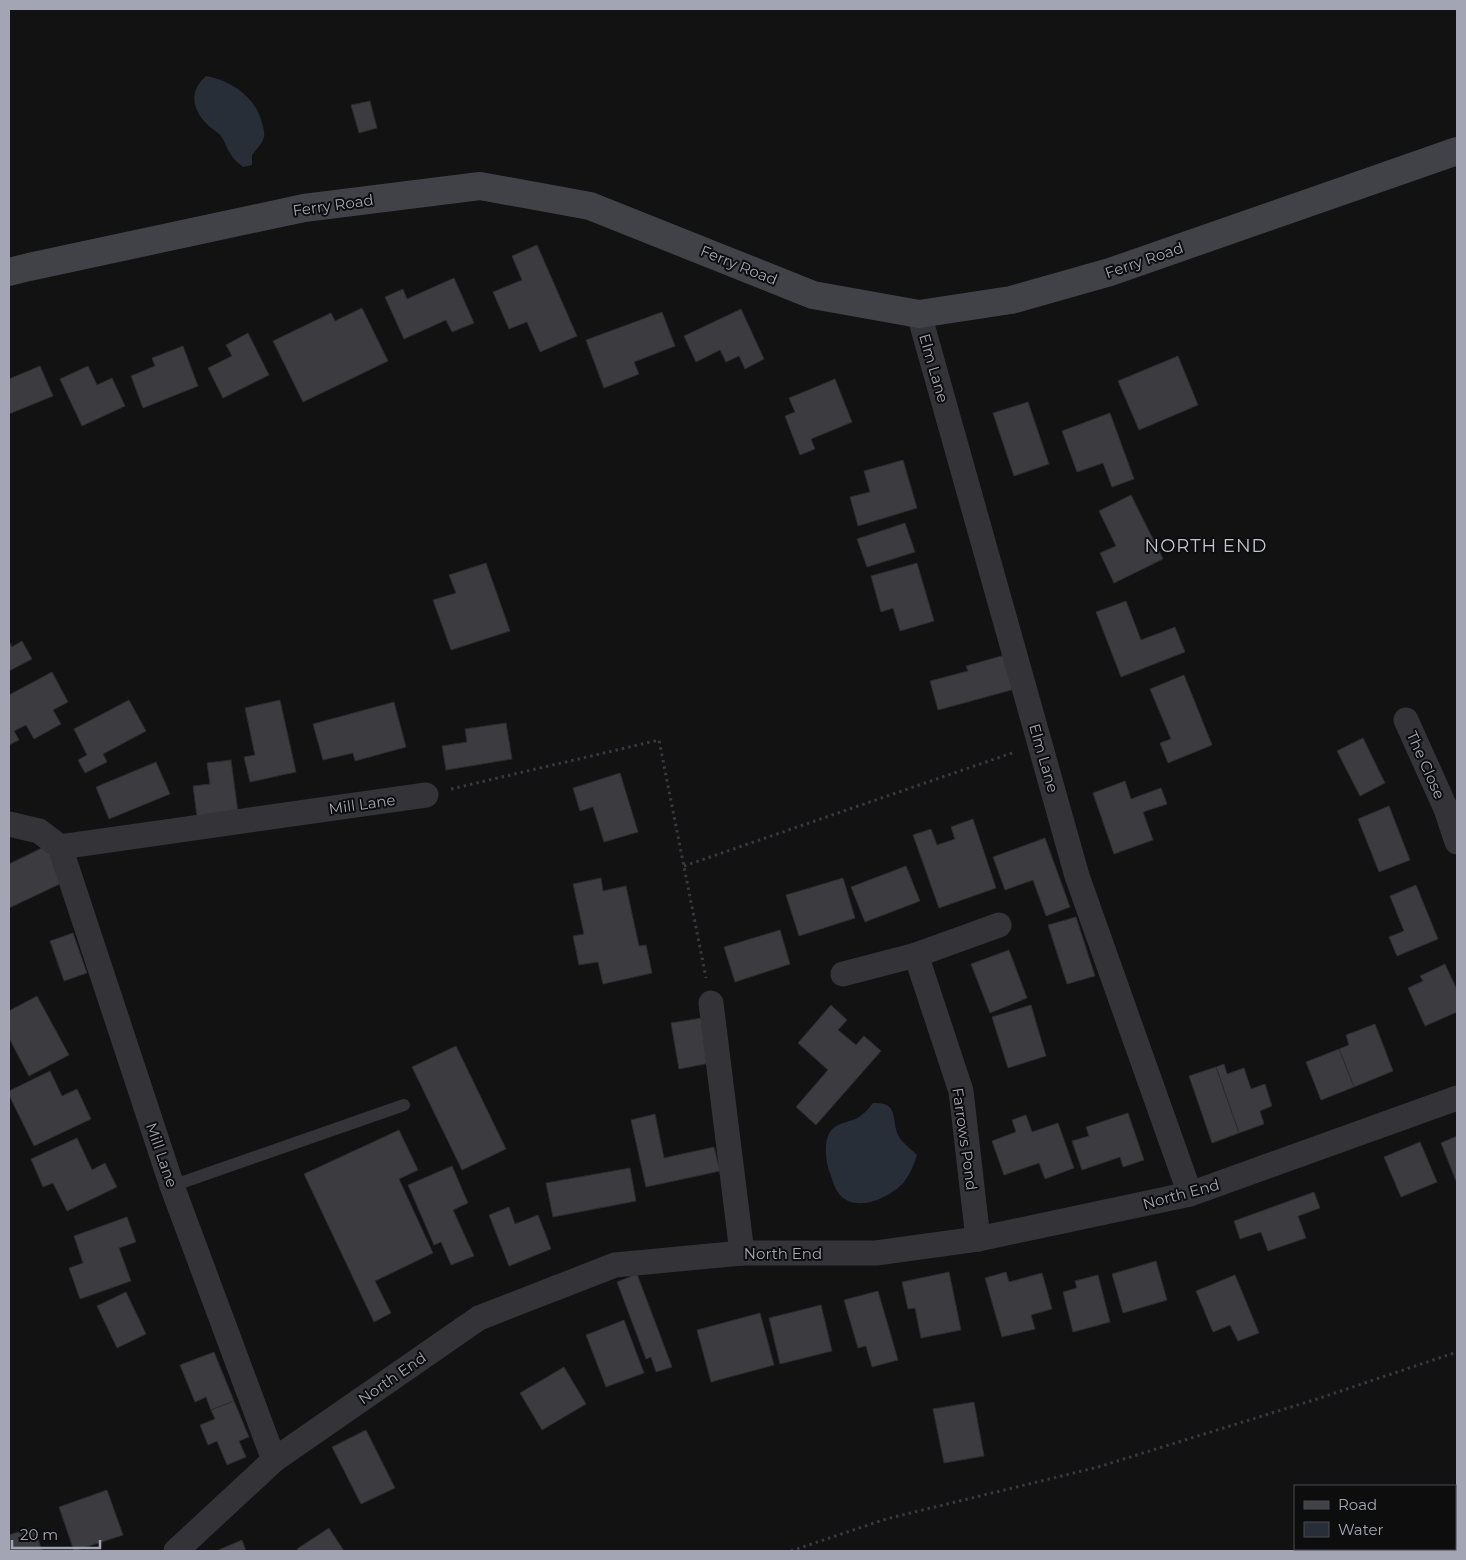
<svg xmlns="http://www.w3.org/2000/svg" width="1466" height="1560" viewBox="0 0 1466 1560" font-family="Montserrat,sans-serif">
<rect width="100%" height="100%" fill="#121213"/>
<g fill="#282e37">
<path d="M206,76C230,80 255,97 261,120C263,127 266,133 263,140C261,145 255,151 252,155V165L243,167C238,163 233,159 230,153C226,148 225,141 221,136C217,131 210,128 206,123C191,108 190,90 206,76Z"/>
<path d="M873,1103C899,1102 891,1118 898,1135C902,1143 911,1149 917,1155C914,1165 910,1174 904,1182C891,1197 859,1212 842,1197C835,1191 833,1181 830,1173C826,1164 824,1145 828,1136C834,1121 848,1124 859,1117C865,1113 869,1108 873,1103Z"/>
</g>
<g fill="#3c3c40" stroke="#2c2c2f">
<polygon points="370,101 377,128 359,133 351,105"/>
<polygon points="537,245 577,336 540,352 527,322 509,329 493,292 522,280 512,256"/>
<polygon points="454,278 474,323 452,332 446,320 404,339 385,297 403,289 407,299"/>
<polygon points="362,308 388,361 303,402 273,341 331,313 335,321"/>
<polygon points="741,309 764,359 745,369 739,356 726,362 720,350 696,362 684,336"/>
<polygon points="662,312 675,346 634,362 639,374 604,388 586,340"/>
<polygon points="248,333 269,375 223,398 208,368 232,356 226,345"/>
<polygon points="183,346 198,386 143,408 131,376 155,366 152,358"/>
<polygon points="1178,356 1198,405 1139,430 1118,381"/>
<polygon points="40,366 53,396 9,414 9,379"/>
<polygon points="88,366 97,385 112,378 125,406 82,426 60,379"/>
<polygon points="835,379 852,422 811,439 815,449 800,455 785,416 795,412 789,398"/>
<polygon points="1028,402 1049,464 1014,476 993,413"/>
<polygon points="1110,413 1134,479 1112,487 1103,463 1077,472 1062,431"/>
<polygon points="903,460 917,508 858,526 850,497 870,492 864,471"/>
<polygon points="1131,495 1163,559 1114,583 1100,553 1116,546 1099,511"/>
<polygon points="905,523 915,552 867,567 857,539"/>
<polygon points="486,563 510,631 451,650 433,600 456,593 449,575"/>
<polygon points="917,563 934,621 900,631 893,608 881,612 871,576"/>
<polygon points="1126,601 1141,640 1175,627 1185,652 1121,677 1096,612"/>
<polygon points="9,641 12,647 22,641 32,659 9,671"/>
<polygon points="1005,655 1015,689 938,710 930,681 968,671 966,666"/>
<polygon points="52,672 68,702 53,710 61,724 34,739 26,725 14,731 19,740 9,745 9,695"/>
<polygon points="1184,675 1212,745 1168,763 1160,743 1171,739 1150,689"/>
<polygon points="129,700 146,731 103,754 107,762 85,773 78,760 87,755 74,729"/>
<polygon points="280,700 296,772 250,782 244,757 255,755 245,708"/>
<polygon points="394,702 406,747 355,761 353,753 323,760 313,724"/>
<polygon points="506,723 512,759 446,770 442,746 467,742 465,729"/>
<polygon points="1363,738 1385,783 1360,796 1337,751"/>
<polygon points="231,760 238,812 197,817 193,786 210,784 207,763"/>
<polygon points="156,762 170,794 109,819 96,787"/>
<polygon points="620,773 638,832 604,842 593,807 580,811 573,788"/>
<polygon points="1125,781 1131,799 1161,788 1167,804 1143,812 1153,840 1114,854 1093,793"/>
<polygon points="1389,806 1410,860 1379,872 1358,819"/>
<polygon points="973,819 996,888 939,908 913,835 931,829 937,845 955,839 951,827"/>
<polygon points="1045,838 1070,907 1046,916 1033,880 1005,890 993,857"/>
<polygon points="46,846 64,882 9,908 9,864"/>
<polygon points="906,866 920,901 865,922 851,887"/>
<polygon points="601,878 603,891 626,886 639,946 646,945 652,973 603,984 598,962 579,965 573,936 584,934 573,884"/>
<polygon points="843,878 855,918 799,936 786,895"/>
<polygon points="1416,885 1438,939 1397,956 1389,937 1404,931 1390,896"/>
<polygon points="1076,917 1095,976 1067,984 1048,925"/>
<polygon points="780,930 790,964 735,982 724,947"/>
<polygon points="73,933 87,973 64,981 50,941"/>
<polygon points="1009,950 1027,998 990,1013 971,964"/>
<polygon points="1445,964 1457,990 1457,1012 1425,1026 1408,988 1423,981 1420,976"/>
<polygon points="37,996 69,1055 29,1076 9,1038 9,1011"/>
<polygon points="831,1005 847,1020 838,1030 856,1045 864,1036 881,1051 816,1125 796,1107 828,1070 798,1043"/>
<polygon points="1031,1005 1046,1056 1008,1068 992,1017"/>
<polygon points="702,1018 710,1063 679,1069 671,1023"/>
<polygon points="1375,1024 1393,1071 1354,1087 1339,1049 1349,1045 1346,1035"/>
<polygon points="456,1046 506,1149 462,1170 412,1067"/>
<polygon points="1339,1049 1354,1087 1321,1100 1306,1062"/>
<polygon points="1224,1064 1227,1074 1244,1068 1251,1089 1265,1084 1272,1106 1260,1111 1264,1124 1239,1133 1216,1067"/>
<polygon points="1216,1067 1239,1133 1212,1143 1189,1076"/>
<polygon points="50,1071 62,1096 77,1089 91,1119 34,1146 9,1095 9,1091"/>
<polygon points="1128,1113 1144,1160 1123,1167 1120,1157 1082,1170 1072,1141 1089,1136 1086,1127"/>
<polygon points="655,1114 664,1158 714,1147 720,1171 646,1187 631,1120"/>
<polygon points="1026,1115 1032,1132 1058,1123 1074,1168 1045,1179 1039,1163 1004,1175 992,1141 1016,1132 1012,1120"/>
<polygon points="399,1130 418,1170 399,1179 433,1253 375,1281 391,1313 374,1322 304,1174"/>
<polygon points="1457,1136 1457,1181 1456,1181 1441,1143"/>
<polygon points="77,1138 92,1170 105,1163 117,1187 67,1211 53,1183 43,1187 31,1159"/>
<polygon points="1420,1142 1437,1182 1401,1197 1384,1157"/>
<polygon points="452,1166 468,1203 453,1210 474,1256 451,1265 441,1242 434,1245 408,1185"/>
<polygon points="630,1168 636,1201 553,1217 546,1183"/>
<polygon points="1314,1192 1320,1208 1298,1216 1306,1238 1268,1251 1261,1232 1240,1239 1234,1221"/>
<polygon points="509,1207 515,1224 538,1215 551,1249 509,1266 489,1215"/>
<polygon points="127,1217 136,1242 119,1248 131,1281 80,1299 69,1268 83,1263 74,1236"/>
<polygon points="1156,1261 1167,1300 1123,1313 1112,1274"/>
<polygon points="949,1272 961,1330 921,1338 915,1308 908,1309 902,1282"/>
<polygon points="1006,1272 1009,1282 1042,1273 1052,1309 1031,1315 1035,1329 1002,1337 985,1278"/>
<polygon points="637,1274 672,1367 656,1372 651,1357 646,1359 617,1282"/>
<polygon points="1098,1275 1110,1322 1073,1332 1063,1292 1077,1288 1075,1281"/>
<polygon points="1235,1275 1259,1333 1238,1341 1230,1325 1213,1332 1196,1291"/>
<polygon points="878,1291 898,1360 872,1367 866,1346 858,1348 844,1300"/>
<polygon points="126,1292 146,1334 117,1348 97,1306"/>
<polygon points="821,1305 832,1351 780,1364 769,1318"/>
<polygon points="760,1313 774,1365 711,1382 697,1330"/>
<polygon points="624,1320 644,1373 606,1387 586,1335"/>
<polygon points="214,1352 234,1401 211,1410 206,1397 195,1402 180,1365"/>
<polygon points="564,1367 586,1404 542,1430 520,1393"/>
<polygon points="234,1401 249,1437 239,1441 246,1457 227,1465 217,1441 208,1445 200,1425 215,1419 211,1410"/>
<polygon points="974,1402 984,1456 944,1463 933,1409"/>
<polygon points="366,1430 395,1488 361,1504 332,1447"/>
<polygon points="107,1490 123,1535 74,1551 59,1507"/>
<polygon points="34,1527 42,1551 9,1551 9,1535"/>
<polygon points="329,1528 344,1551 299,1551 297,1549"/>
<polygon points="242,1540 246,1551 216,1551"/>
</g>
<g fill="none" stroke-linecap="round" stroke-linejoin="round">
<g stroke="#39393f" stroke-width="3" stroke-dasharray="2.5 4" stroke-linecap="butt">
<polyline points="451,789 659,740 706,978"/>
<polyline points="684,866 1015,752"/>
<polyline points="791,1551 886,1519 1098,1467 1317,1399 1457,1352"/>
</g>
<polyline stroke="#333338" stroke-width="12" points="172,1186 404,1105"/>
<g stroke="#333338" stroke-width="25">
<polyline points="919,314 1077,876 1190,1194"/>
<polyline points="1406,720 1446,809 1457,842"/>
<polyline points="9,824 39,831 60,847 172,1186 274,1460"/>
<polyline points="60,847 426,795"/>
<polyline points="916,955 961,1091 978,1239"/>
<polyline points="843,974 916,955 999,925"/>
<polyline points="711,1003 742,1253"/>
<polyline points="176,1551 274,1460 479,1318 615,1265 742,1253 876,1253 978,1239 1190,1194 1457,1098"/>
</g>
<polyline stroke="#414148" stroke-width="28" points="9,272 29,267 304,208 480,186 590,206 813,295 919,314 1011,300 1110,272 1457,151"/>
</g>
<g text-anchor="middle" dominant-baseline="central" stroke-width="4" stroke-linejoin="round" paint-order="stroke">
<g font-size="15" fill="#a3a5b4" stroke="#0d0d0e">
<text transform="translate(333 205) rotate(-8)">Ferry Road</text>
<text transform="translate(1144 260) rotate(-19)">Ferry Road</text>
<text transform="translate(739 265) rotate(22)">Ferry Road</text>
<text transform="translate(934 368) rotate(74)">Elm Lane</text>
<text transform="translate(1044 758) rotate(74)">Elm Lane</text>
<text transform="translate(1426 765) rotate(66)">The Close</text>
<text transform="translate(362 804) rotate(-8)">Mill Lane</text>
<text transform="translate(965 1139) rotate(82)">Farrows Pond</text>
<text transform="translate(162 1155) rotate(71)">Mill Lane</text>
<text transform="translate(1181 1194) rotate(-15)">North End</text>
<text x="783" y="1253">North End</text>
<text transform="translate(392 1378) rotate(-35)">North End</text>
</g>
<g font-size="18" letter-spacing="1" fill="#c4c5d0" stroke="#0d0d0e">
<text x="1206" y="546">NORTH END</text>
</g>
</g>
<rect width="1466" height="1560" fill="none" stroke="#a3a5b4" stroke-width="20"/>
<rect x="1294" y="1485" width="162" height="65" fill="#0d0d0e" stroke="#494a50"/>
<rect x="1304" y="1501" width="25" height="8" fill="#414148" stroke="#494a50"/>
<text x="1338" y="1510" font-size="15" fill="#a3a5b4">Road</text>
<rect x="1304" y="1522" width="25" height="15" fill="#282e37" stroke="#494a50"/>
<text x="1338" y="1535" font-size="15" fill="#a3a5b4">Water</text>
<path d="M12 1540v8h88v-8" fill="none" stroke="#a3a5b4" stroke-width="2.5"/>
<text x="20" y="1540" font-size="15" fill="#a3a5b4" stroke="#0d0d0e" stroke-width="4" paint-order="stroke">20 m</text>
</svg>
